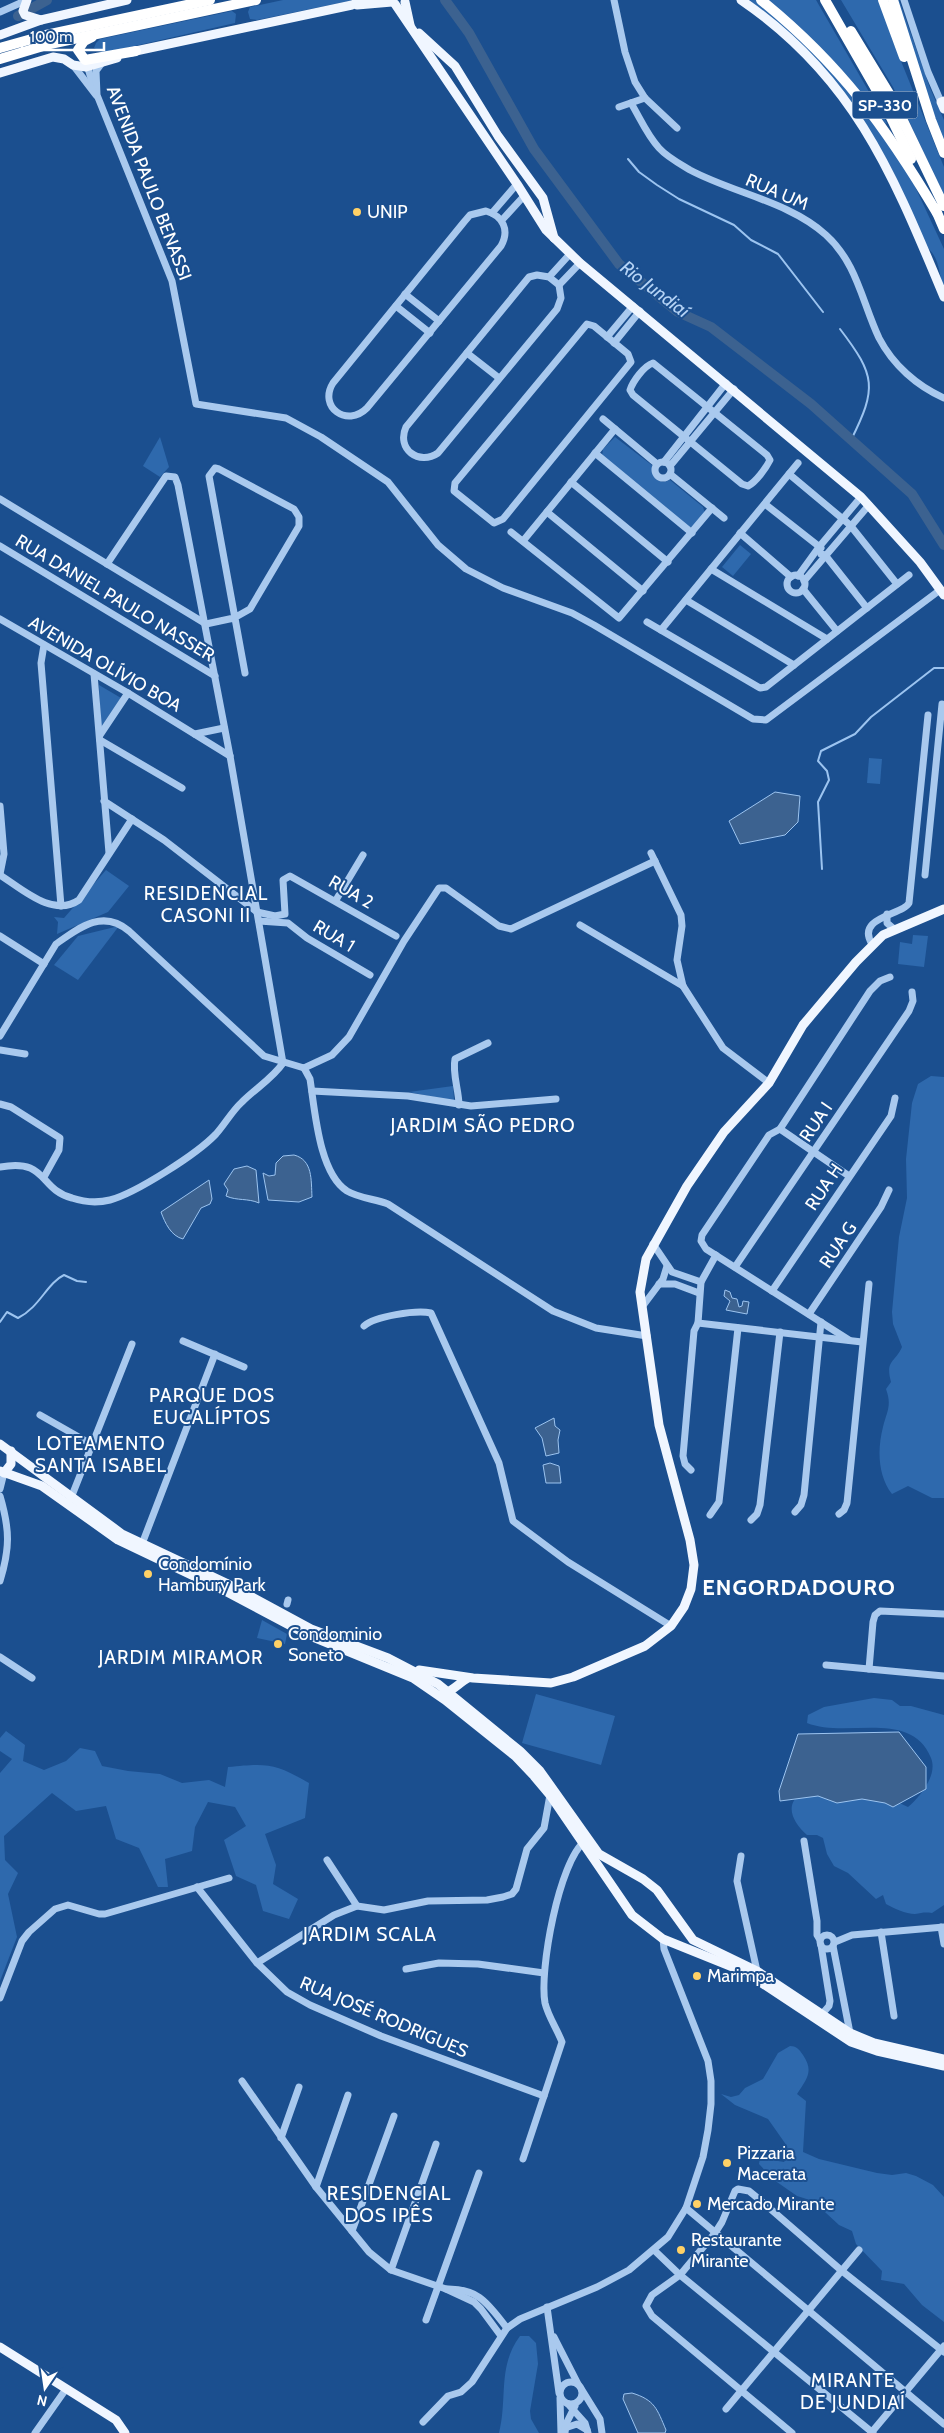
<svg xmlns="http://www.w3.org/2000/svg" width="944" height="2433" viewBox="0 0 944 2433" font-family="Cabin,sans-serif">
<rect width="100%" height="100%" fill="#1b4f8f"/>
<g fill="#2e69ad">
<polygon points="283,0 354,0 257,20 250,19 248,12 250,7"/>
<path d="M745,0H756L819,55L905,165L944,249V290C938,274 941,257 925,246L888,162L860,114L842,91Z"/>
<polygon points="765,0 816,0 887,123 886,124 843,71"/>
<polygon points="841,0 880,0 892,39 944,167 944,196 893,87"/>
<polygon points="895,0 899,0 930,88 944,120 944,146"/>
<polygon points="232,11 236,14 235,23 104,53 94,48 96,43 100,39"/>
<polygon points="160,437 169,467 160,477 143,466"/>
<path d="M615,437L653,466C650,478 659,485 670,480L703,507L705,513L693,527H689L602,456L603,449Z"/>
<polygon points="740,545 751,554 733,576 722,567"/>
<polygon points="99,685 121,698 101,727"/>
<polygon points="869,758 882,759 880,784 867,783"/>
<polygon points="106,870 129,886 108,912 57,934 58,922 54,917 64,918"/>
<polygon points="119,926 78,980 54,965 78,936"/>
<polygon points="913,935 928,936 924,967 898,964 900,942 912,944"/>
<path d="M931,1076L944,1077V1498H932L908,1486L892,1494C878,1476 877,1450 883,1427C887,1411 892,1406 886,1389L891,1382C885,1360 895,1363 902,1347L893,1324L892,1312L899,1237L907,1198L906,1159L912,1103L918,1084Z"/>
<polygon points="453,1086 454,1100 449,1100 409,1092"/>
<polygon points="262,1620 287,1634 285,1644 257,1638"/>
<polygon points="536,1694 615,1716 601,1765 522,1743"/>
<path d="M874,1698L892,1700L900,1706H911L944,1715V1905L932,1913C924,1912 922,1913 915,1914C906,1914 893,1908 886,1904L883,1895L876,1899L848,1873L834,1866L827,1854L823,1838L817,1835H807C792,1822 783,1803 804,1792L880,1794L908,1807C920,1797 938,1775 931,1758C911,1708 846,1739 807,1723L808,1715L824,1707Z"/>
<path d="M6,1731L25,1745L23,1761L44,1770L66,1761L80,1748L95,1751L102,1766L128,1771L160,1774L182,1783L209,1780L225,1787L228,1767C267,1763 275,1763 309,1783L305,1818L265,1834L276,1865L273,1884L298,1899L289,1919L263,1911L256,1885L236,1876L224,1840L246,1826L235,1807L208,1802L195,1827L192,1851L165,1859L168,1887H158L139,1848L116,1839L106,1806L76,1811L52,1793L4,1836L5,1860L18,1873L8,1894L17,1937L0,1981V1773L12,1759L0,1751V1738Z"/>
<path d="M790,2046C796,2046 799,2049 803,2055C814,2071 807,2079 797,2094L806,2101L803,2152L819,2159L877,2173L892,2175L906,2173L916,2176L933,2185L944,2197V2322L922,2305L904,2284L881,2280L882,2271L856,2244L852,2231L839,2225L813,2201L797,2196L774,2180L759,2164L760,2158L784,2162L789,2155L787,2146L768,2119L735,2105L721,2094L731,2097L739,2095L745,2088L763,2079L778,2053Z"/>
<path d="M520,2336H529L536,2343L538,2364L530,2411L531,2419L539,2433H499C508,2398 497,2367 520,2336Z"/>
</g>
<g fill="#3c6290" stroke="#9cc4f0">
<polygon points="775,792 800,796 798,822 785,835 740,844 729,821"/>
<path d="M294,1155C313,1160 311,1180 312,1197L299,1202L268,1200L263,1173L269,1176L275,1175L276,1163L283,1156Z"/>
<path d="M247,1166L256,1170L259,1203C248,1198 237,1201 226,1196L228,1190L224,1184L234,1169Z"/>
<path d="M209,1180L212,1199L210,1204L201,1208L183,1239C171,1236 165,1223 161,1212Z"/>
<polygon points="725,1290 730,1292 732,1298 737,1299 739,1307 742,1306 743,1301 749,1302 747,1314 726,1310 730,1301 724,1296"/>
<polygon points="554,1418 555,1426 560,1430 558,1440 559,1453 546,1456 542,1438 535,1428"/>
<polygon points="550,1463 559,1466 561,1483 546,1483 543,1465"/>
<polygon points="899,1732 926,1767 926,1789 893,1807 885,1803 862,1799 837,1803 818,1796 780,1801 779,1791 798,1734"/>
<path d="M632,2393C655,2400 657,2409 666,2430L665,2433H638L623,2399L624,2394Z"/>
</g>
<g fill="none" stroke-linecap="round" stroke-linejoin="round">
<g stroke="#9cc4f0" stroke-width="2">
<polyline points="628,159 639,172 657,185 679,199 734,225 751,240 778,254 823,312"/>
<path d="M840,329C876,376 877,388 851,440"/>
<polyline points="822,869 818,802 829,780 827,771 818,761 821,751 855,734 871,717 934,668 944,668"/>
<path d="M0,1322L7,1312L18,1318C40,1307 47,1283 64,1275L77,1281L86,1282"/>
</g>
<g stroke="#3c6290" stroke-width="10">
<polyline points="445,0 469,33 534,149 619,264 678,312 711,327 811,404 912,494 944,545"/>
<polyline points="18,16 47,0"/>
</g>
<g stroke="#a9c9ee" stroke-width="7">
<polyline points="614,0 625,52 635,82 645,98 677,128"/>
<polyline points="904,0 928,72 941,102"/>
<polyline points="0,12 27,0"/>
<polyline points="86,62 94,88"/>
<polyline points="102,63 96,71 97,95 172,281 196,404 286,418 321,437 388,482 438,545 466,569 503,588 572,613 594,625 753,719 766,720 940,590"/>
<polyline points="73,65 96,95"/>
<path d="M631,103C640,118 647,135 659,148C667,157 680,164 690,170C733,193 790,202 826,235C857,263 862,302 879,338C893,365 917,386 944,398"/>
<polyline points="619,107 645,98"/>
<path d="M486,211C503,216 510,230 501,246L367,408C347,428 318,407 333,383L464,222L470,215Z"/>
<polyline points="492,213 517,184"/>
<polyline points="502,220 524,196"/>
<path d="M537,275L549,277L559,285L561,298L557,309L438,453C419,466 396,449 406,427L529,277Z"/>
<polyline points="549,277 570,254"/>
<polyline points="559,285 580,263"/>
<polyline points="405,294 439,321"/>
<polyline points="396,306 430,333"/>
<polygon points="587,324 594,326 628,354 631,362 503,519 494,523 454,491 455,483"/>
<polyline points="607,337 633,306"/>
<polyline points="614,343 640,311"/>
<polyline points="467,353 499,378"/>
<path d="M653,363L767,455L770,460C766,468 756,482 748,486L742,484L633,395L630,390C633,381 644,366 653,363Z"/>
<polyline points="603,419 657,464"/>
<polyline points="595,453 692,533"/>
<polyline points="664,462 726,383"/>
<circle cx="663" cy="470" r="8"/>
<polyline points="670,466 734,389"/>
<polyline points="670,474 724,518"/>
<polyline points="789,474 850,525 897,584"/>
<polyline points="571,482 668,562"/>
<polyline points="0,499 206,624"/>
<polyline points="765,504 821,548"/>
<polyline points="547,512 643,591"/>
<polyline points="511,532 619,618 712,508"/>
<polyline points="740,533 791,577"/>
<polyline points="523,541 615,429"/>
<polyline points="0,546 215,676"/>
<polyline points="821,554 825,555 867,608"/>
<polyline points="107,564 166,476 175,477 178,485 230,756 283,1063"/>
<polyline points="711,569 827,639"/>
<circle cx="796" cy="584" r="9"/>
<polyline points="798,576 819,547 861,497"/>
<polyline points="804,581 869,505"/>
<polyline points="803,589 837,631"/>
<polyline points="686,600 794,665"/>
<polyline points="0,619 128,693 230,756"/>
<polyline points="647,622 760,688 766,687 909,575"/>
<polyline points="206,624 234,618 250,609 299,526 299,517 294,509 219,469 215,468 209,476 245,673"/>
<polyline points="661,630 798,463"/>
<polyline points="44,645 41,663 61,906"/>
<polyline points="94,674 109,853"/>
<polyline points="195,734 224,728"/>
<polyline points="100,735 128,693"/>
<polyline points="100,740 182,788"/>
<polyline points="104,801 164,840 257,912 275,916 285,914 283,880 290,876 396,936"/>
<polyline points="0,806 4,854 0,874"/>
<polyline points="651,853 681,915 682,926 677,960 683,986 723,1048 769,1083"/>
<path d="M0,875C22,889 53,918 79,900L132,819"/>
<polyline points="925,875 942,704"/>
<polyline points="336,900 363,855"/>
<polyline points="887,914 887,923 894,929"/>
<polyline points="259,921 288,923 307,938 370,975"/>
<polyline points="580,925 683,986"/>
<polyline points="0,936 44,964"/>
<path d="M872,944C855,917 903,915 909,903L928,715"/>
<path d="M0,1036L56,944C80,927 103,909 129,931L264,1056L304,1068L332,1055L349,1037L404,941L439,888H446L499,926L511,929L655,861"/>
<polyline points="0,1050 25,1054"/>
<path d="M304,1068L310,1079C315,1111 319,1173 347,1191C359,1198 375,1199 388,1204L553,1311L596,1328L647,1336"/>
<polyline points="312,1091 408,1096 471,1106 556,1099"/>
<polyline points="0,1104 11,1107 60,1138 59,1150 44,1177"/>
<path d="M459,1105C459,1091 452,1073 455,1059L488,1043"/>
<polyline points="780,1129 849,1176"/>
<path d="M0,1167C48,1158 38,1189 72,1198C84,1202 98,1203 110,1200C136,1193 197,1154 216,1134C225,1124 232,1111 242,1102C256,1088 273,1078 283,1063"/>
<polyline points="653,1244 672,1272 701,1282"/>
<polyline points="735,1267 909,1011 913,1001 912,992"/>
<polyline points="659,1284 675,1284 699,1293"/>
<polyline points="772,1291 891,1116 895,1098"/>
<polyline points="642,1307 663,1279 667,1266"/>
<polyline points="809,1314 881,1207 889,1190"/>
<polyline points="698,1323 862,1342"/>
<path d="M364,1326C375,1316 416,1310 431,1313L499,1463L513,1521L568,1562L671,1626"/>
<polyline points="849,1340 706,1249 701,1241 702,1235 769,1135 780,1129 870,991 880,981 890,977"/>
<polyline points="183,1341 244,1367"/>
<polyline points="40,1415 91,1444"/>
<polyline points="691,1470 685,1464 683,1456 694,1331 698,1323 701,1282 716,1255"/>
<polyline points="0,1489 4,1473"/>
<path d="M0,1496C10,1530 10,1548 0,1581"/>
<polyline points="71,1498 132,1344"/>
<polyline points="795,1512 801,1505 804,1495 821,1322"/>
<polyline points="839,1514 844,1510 847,1503 869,1284"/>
<polyline points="710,1515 719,1502 738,1328"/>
<polyline points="751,1520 757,1514 760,1505 780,1332"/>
<polyline points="142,1544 215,1354"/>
<polyline points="287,1604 288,1600"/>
<polyline points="0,1657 32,1678"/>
<polyline points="826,1665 944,1676"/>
<polyline points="869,1669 873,1622 875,1615 880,1611 944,1614"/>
<polyline points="804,1841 817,1921 817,1935 820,1940"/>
<polyline points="741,1856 737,1881 757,1971"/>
<polyline points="327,1860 357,1906 384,1910 428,1901 487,1900 503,1897 512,1894 516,1889 527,1849 544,1828 550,1795"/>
<polyline points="197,1887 257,1963 287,1992 310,2005 381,2036 544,2096"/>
<polyline points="941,1927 944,1944"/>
<polyline points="881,1932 894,2016"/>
<circle cx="827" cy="1942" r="7"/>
<polyline points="835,1942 852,1935 944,1927"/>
<polyline points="821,1945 830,2001 829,2006 822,2014"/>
<polyline points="833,1946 850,2033"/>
<polyline points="257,1963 334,1915 357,1906"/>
<polyline points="406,1969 439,1963 478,1964 544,1973"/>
<polyline points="0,1998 22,1941 29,1932 55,1909 68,1905 99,1914 105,1914 229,1878"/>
<polyline points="242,2081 316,2187 369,2252 391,2270 446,2289 474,2302 481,2309 501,2336"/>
<polyline points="281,2138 299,2087"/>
<path d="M523,2159L562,2042C557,2029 548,2016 545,2003C539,1971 559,1861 585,1841"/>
<polyline points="316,2187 348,2095"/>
<polyline points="686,2208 944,2424"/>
<polyline points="352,2231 394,2116"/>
<polyline points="654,2250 680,2275 873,2433"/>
<polyline points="391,2270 436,2144"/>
<path d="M446,2289C479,2288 488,2304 507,2328"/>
<polyline points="547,2307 559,2393"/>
<polyline points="426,2320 479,2173"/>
<polyline points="554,2337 578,2384"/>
<circle cx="571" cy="2393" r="11"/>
<polyline points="582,2390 600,2419 602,2433"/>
<polyline points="560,2398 561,2433"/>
<polyline points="568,2404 585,2423 588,2433"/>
<polyline points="726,2409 859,2250"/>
<polyline points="423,2422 448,2396 461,2392 472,2382 507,2328 520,2319 597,2287 629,2270 668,2237 686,2208 703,2157 708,2130 711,2104 711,2081 708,2061 664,1949 663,1939"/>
<polyline points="565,2428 577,2424 587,2430"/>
<polyline points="35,2433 66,2389"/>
<polyline points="565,2433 566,2424 575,2406"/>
<polyline points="792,2433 652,2316 646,2306 652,2295 680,2275 715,2233 722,2222 735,2191 738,2189 749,2191 760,2200 842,2271 944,2352"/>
<polyline points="871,2433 944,2346"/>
</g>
<g stroke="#f0f6ff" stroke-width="9">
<polyline points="27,0 23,11 25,15 41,20"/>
<path d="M741,0C855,78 893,175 944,297"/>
<polyline points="405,2 410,25"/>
<polyline points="395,4 517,184 546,230 580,263 861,497 920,562 944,595"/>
<polyline points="357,5 392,2"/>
<polyline points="419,33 455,66 498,136 543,198 554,238"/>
<polyline points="0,35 41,20 127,0"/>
<polyline points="131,52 352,5 363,0"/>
<polyline points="0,73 53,57 64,59 73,65 86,67 117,58"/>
<polyline points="944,101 941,102 944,109"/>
<polyline points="0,1444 122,1534 226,1583 311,1629 388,1658 438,1684 520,1751 540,1771 599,1854 643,1879 657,1890 693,1940 757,1971 850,2033 874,2043 944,2059"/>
<polyline points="0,1471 42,1486 118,1540 227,1592 308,1635 413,1678 445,1700 515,1756 534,1776 550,1795 632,1915 663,1939 745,1972 851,2042 877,2051 944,2066"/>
<polyline points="4,1473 11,1464 11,1451"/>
<polyline points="419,1670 473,1678 551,1683 573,1677 645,1646 671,1626 684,1607 691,1589 694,1565 690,1540 659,1425 640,1292 646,1259 687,1186 724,1132 769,1083 803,1025 856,962 883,935 944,909"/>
<path d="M444,1693C452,1692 460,1682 468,1678"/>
<polyline points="0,2347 116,2420 125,2433"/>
</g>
<g stroke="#fff" stroke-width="10">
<path d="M761,0C840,64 886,127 937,213"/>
<polyline points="825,0 884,103 911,159"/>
<polyline points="883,0 904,57"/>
<polyline points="893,0 931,120 944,153"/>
<polyline points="851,31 893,100 944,206"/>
<polyline points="92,37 84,41 78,50 85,60 136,51"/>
<polyline points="0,48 46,35 210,0"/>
<polyline points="0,59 50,44 256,0"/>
<polyline points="935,208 944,229"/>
</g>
</g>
<g fill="#ffd166" stroke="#1b4f8f" stroke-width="2">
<circle cx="357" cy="212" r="5"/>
<circle cx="148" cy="1574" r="5"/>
<circle cx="278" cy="1644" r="5"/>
<circle cx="697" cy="1976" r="5"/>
<circle cx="727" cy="2163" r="5"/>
<circle cx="697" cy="2204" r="5"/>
<circle cx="681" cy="2250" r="5"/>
</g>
<g text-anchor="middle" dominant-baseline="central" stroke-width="4" stroke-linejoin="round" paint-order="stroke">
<rect fill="#1b4f8f" stroke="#bbcadd" stroke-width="1" x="852.5" y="91.5" width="65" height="27" rx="4"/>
<g font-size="16" font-weight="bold" fill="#fff">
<text x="885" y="105">SP-330</text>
</g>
<g font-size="18" fill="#fff" stroke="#1b4f8f">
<text transform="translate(149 183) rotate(69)">AVENIDA PAULO BENASSI</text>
<text transform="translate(777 192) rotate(23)">RUA UM</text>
<text transform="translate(115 598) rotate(31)">RUA DANIEL PAULO NASSER</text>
<text transform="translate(105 664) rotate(30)">AVENIDA OLÍVIO BOA</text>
<text transform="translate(351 892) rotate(30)">RUA 2</text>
<text transform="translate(334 936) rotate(31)">RUA 1</text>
<text transform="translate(816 1122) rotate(-56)">RUA I</text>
<text transform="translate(824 1187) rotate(-56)">RUA H</text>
<text transform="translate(838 1245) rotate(-56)">RUA G</text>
<text transform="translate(384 2017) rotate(23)">RUA JOSÉ RODRIGUES</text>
</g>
<g font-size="18" fill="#fff" stroke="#1b4f8f" text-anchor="start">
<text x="367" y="212">UNIP</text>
<text x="158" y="1564">Condomínio<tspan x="158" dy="21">Hambury Park</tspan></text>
<text x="288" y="1634">Condominio<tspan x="288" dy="21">Soneto</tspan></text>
<text x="707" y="1976">Marimpa</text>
<text x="737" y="2153">Pizzaria<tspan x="737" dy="21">Macerata</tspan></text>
<text x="707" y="2204">Mercado Mirante</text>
<text x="691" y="2240">Restaurante<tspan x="691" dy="21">Mirante</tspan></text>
</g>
<g font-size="19" font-style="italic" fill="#b5d3f5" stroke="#1b4f8f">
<text transform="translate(655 289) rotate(37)">Rio Jundiaí</text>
</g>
<g font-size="19" letter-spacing="1" fill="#fff" stroke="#1b4f8f">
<text x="206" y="893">RESIDENCIAL<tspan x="206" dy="22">CASONI II</tspan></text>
<text x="483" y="1125">JARDIM SÃO PEDRO</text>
<text x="212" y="1395">PARQUE DOS<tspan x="212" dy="22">EUCALÍPTOS</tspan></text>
<text x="101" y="1443">LOTEAMENTO<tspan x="101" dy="22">SANTA ISABEL</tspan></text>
<text x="181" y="1657">JARDIM MIRAMOR</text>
<text x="370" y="1934">JARDIM SCALA</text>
<text x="389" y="2193">RESIDENCIAL<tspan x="389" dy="22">DOS IPÊS</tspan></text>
<text x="853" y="2380">MIRANTE<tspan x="853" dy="22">DE JUNDIAÍ</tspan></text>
</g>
<g font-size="22" font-weight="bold" letter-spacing="1" fill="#fff" stroke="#1b4f8f">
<text x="799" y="1587">ENGORDADOURO</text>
</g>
</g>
<g transform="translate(45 2388) rotate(193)" stroke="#1b4f8f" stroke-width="4" paint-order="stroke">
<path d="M0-4L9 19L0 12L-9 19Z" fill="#ffffff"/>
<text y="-8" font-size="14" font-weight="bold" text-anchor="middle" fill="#ffffff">N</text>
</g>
<path d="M22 42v8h82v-8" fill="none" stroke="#ffffff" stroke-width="2.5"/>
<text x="30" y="42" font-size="15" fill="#ffffff" stroke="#1b4f8f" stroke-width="4" paint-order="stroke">100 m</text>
</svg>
